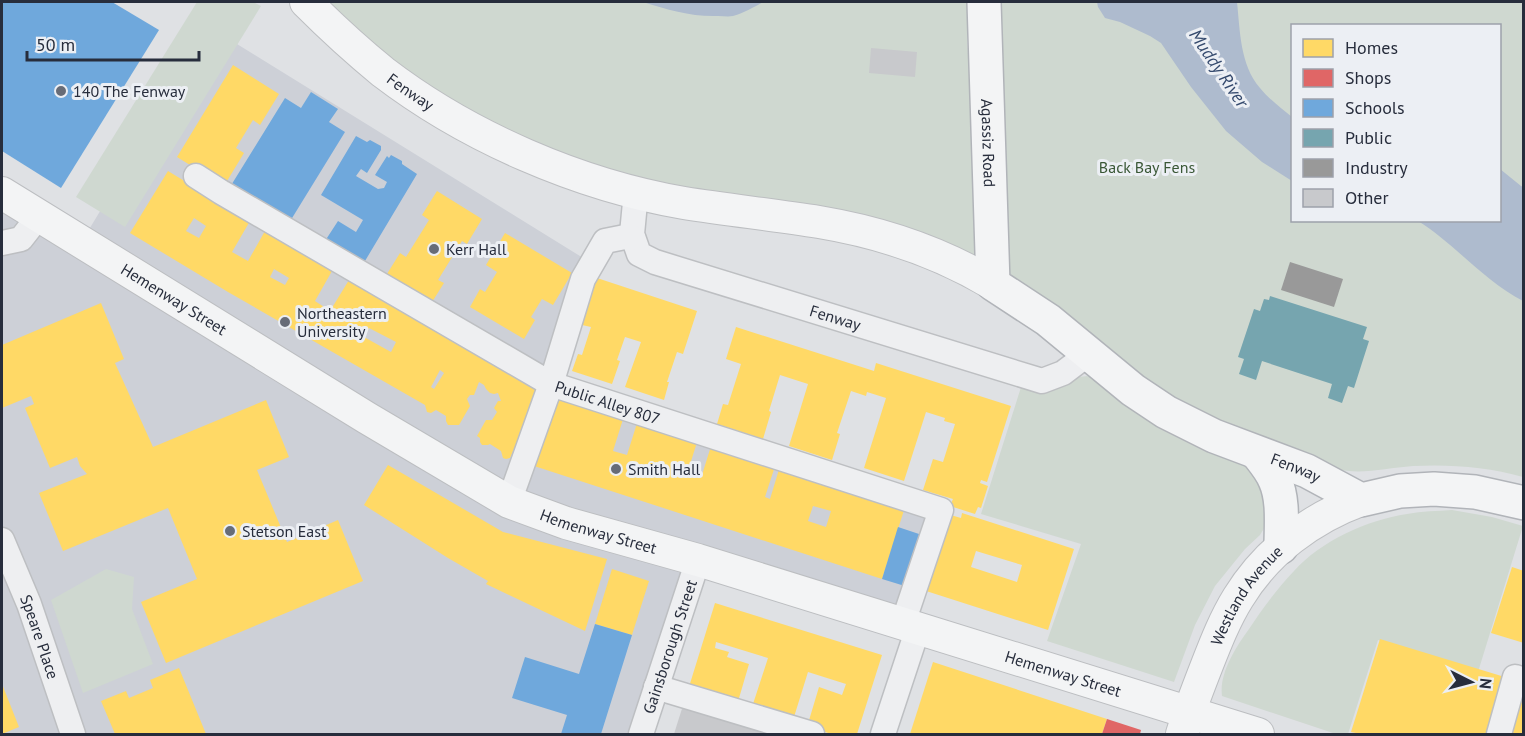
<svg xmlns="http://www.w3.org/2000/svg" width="1525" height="736" viewBox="0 0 1525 736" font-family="'PT Sans',sans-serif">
<rect width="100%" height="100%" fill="#dfe1e4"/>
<polygon fill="#cdd0d7" points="211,28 588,261 551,384 941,510 903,623 698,560 641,734 2,734 2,193 82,241"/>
<g fill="#cfd8d0" fill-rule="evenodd">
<polygon points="197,2 253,2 261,6 125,227 76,197"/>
<polygon points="323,2 967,2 967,42 978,173 977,259 663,186 546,149 484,120 395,66"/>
<path d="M997,2H1523V477C1488,467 1450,464 1413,466C1385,468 1363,475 1335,469L1176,404L1024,288L1009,273ZM1292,26H1500V220H1292Z"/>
<polygon points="1087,376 1095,379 1250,460 1268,487 1266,525 1260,535 1245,549 1215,586 1195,625 1174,682 1047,641 1081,544 981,514 1022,384 1048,389 1079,377"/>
<path d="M1452,510L1492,517L1523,526L1478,672L1378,640L1348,734H1336L1222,696C1219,673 1236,647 1249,629C1262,609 1277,589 1294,571C1321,541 1367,520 1407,514C1422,511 1437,511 1452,510Z"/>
<polygon points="106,569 134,577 132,609 153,664 83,693 51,600"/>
</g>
<g fill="#aebbce">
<path d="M643,2H763C754,7 744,13 733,16C728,17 723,16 718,16C692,17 668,10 643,2Z"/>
<path d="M1097,2H1237C1240,30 1240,65 1260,88C1269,99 1281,108 1292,117V181L1262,162L1226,131L1191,87L1161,43L1150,36L1120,22L1105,18L1098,7Z"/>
<path d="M1500,169L1521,186L1523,187V301C1484,281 1455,244 1418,221L1500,220Z"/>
</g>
<g fill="#ffd966" fill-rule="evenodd">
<polygon points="233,65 279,94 260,125 253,120 236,148 244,153 224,186 177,157"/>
<path d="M168,171L250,221L232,252L248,261L265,231L332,271L315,301L330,311L349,280L539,392L510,458L506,459L503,458L501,451L490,444L488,445H482L480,442V438L477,436L486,420H492L497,412L494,408L498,401H501L498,393L494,394L490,393L486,389L484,385L479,382L474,395H470L467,399L470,406L459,425H448L446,421V416L436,410L431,413L427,412L425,405L228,292L130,233ZM194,218L206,226L199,238L186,231ZM274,269L289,278L285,285L270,277ZM369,328L396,342L391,352L364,337ZM440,370L444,373L434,389L431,387Z"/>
<polygon points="437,191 482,219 467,244 462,241 438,280 444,283 427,310 382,282 400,253 406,257 429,220 422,215"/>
<polygon points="505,233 572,273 553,305 542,299 531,317 535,320 524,339 470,307 480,289 485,292 497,272 486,265"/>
<polygon points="597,278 697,311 683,354 677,352 667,382 669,382 664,400 625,387 641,342 625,337 617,360 620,361 612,384 572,371 578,354 582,355 591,327 582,325"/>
<polygon points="101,303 124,359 115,363 153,447 266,400 289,457 257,470 287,542 338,520 363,581 166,663 141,602 197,579 168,508 63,551 39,493 87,474 80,466 77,457 50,468 25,408 34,404 31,396 2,408 2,345"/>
<polygon points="736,327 874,371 876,363 1011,406 987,482 981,480 980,483 988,486 981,508 978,507 975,514 950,506 953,499 923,490 933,459 943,462 955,424 944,421 945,418 926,412 904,481 864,468 886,398 867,392 866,396 851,391 837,433 840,434 832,460 789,446 808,384 780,375 769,411 771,412 763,439 717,424 723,404 728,405 741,364 726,359"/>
<path d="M554,393L624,416L613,451L627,455L638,420L698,439L687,474L701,478L712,443L776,463L765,497L770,499L781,463L906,504L882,579L531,465ZM813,506L831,511L826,527L808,521Z"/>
<polygon points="388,465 503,532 607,559 585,631 486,584 488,581 448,558 364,505"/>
<path d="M962,513L1074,549L1048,630L923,590L947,514L961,518ZM976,551L1022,565L1017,582L971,567Z"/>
<polygon points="1512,567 1524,571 1524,643 1491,633"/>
<polygon points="612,569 649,581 632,635 595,624"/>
<polygon points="715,603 882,655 857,734 832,734 807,727 819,687 842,695 846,684 808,672 794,717 753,704 768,658 716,642 715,648 729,652 727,657 749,664 737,705 688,690"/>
<polygon points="1380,639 1508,678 1490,734 1361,734 1351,732"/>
<polygon points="933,662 1107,719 1102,734 910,734"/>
<polygon points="179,668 206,734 115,734 101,701 126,691 129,698 153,688 150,680"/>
<polygon points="2,684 19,727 2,734"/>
<polygon points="1517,699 1524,701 1524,734 1506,734"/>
</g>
<polygon fill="#e06666" points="1107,719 1141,730 1140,734 1102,734"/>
<g fill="#6fa8dc">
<polygon points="2,2 112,2 159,30 61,188 2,151"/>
<polygon points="311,92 338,109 329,122 345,132 289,223 230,187 285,98 301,108"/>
<polygon points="356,136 367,142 370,140 381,146 381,150 367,173 361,169 356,176 378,189 384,188 387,182 375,175 387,156 389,158 391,155 402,161 402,164 417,174 362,266 325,241 338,221 356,232 363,220 321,195"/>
<polygon points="898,527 925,536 908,587 882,579"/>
<polygon points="595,624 632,635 601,734 561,734 567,715 512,698 525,657 579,674"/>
</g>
<polygon fill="#76a5af" points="1270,296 1367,327 1363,339 1369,341 1354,388 1348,386 1342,403 1328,398 1332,384 1262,361 1256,380 1239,374 1244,359 1238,357 1254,309 1260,311 1264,299 1269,300"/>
<polygon fill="#999" points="1290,262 1343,279 1334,307 1281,290"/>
<g fill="#c8c9cc">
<polygon points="871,48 917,52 915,77 869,73"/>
<polygon points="685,699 764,724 761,734 674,734"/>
</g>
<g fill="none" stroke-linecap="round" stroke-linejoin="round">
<defs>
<g id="minor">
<path id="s1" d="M196,176L221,192L551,384L941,510L903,623"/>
<path id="s2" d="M636,192L632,234L639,254L655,262L1042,381L1063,373L1088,354"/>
<polyline points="2,243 21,239 39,216"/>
<polyline points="509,502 551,384 583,279 605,241 625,237 633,238"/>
<path id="s3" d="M2,540L29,604L73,734"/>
<polyline points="656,687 812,734"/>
<path id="s4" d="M641,734L698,560"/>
<polyline points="883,734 918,628"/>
<polyline points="1499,734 1515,677 1524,680"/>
</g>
<g id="major">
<path id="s5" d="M306,2C330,26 356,50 383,72C468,137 579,185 684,203C729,210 774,215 819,222C879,232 940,252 993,284"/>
<path id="s6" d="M2,193L367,418L509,502L566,523L698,560L1258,734"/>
<path id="s7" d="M1182,734C1189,711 1198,688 1207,665C1216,642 1225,619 1238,598C1266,552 1311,518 1361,500"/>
</g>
<g id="highway">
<path id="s8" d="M984,2L993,284L1048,320L1133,390L1166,412L1214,436L1307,471L1361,500L1400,491L1434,489L1475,492L1524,503"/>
<path d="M1257,453C1264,462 1271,470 1275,480C1284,500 1281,526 1281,547"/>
</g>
</defs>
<use href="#minor" stroke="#bdbfc2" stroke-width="27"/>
<use href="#major" stroke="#bcbec1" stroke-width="34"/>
<use href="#highway" stroke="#b1b4b9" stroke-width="36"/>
<use href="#minor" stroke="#eeeff1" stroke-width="24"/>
<use href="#major" stroke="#f3f4f5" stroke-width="32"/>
<use href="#highway" stroke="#f3f4f5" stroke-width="33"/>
</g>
<g fill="#676c77" stroke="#eceff4" stroke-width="2">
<circle cx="61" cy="91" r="6"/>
<circle cx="434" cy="249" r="6"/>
<circle cx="285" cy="322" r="6"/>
<circle cx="616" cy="469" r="6"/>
<circle cx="230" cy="531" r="6"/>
</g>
<g text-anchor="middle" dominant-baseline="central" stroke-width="6" stroke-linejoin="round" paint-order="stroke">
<g font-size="16" fill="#272d3c" stroke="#eceff4" text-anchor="start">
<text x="73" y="91">140 The Fenway</text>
<text x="446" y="249">Kerr Hall</text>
<text x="297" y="313">Northeastern<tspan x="297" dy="18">University</tspan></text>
<text x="628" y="469">Smith Hall</text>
<text x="242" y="531">Stetson East</text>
</g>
<g font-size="16" fill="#272d3c" stroke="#eceff4">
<text stroke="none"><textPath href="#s5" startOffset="138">Fenway</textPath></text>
<text stroke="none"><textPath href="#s8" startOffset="141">Agassiz Road</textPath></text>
<text stroke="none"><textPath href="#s6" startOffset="202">Hemenway Street</textPath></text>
<text stroke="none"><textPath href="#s2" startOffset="270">Fenway</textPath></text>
<text stroke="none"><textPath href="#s1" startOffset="471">Public Alley 807</textPath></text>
<text stroke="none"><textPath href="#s8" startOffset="639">Fenway</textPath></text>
<text stroke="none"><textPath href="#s6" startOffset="688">Hemenway Street</textPath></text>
<text stroke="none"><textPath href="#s7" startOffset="154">Westland Avenue</textPath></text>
<text stroke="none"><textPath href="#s3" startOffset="104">Speare Place</textPath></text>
<text stroke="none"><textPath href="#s4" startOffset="92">Gainsborough Street</textPath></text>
<text stroke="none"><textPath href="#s6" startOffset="1174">Hemenway Street</textPath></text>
</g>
<g font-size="16" fill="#395735" stroke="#eceff4">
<text x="1147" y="167">Back Bay Fens</text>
</g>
<g font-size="18" font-style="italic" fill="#34496d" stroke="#eceff4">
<text transform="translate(1219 68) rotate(56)">Muddy River</text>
</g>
</g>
<rect width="1525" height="736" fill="none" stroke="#272d3c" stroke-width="6"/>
<rect x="1291" y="24" width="210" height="198" fill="#eceff4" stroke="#9da1aa" stroke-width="1.5"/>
<rect x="1303" y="39" width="30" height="18" fill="#ffd966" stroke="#9da1aa" stroke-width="1.5"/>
<text x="1345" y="54" font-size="18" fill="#272d3c">Homes</text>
<rect x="1303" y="69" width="30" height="18" fill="#e06666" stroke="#9da1aa" stroke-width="1.5"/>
<text x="1345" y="84" font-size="18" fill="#272d3c">Shops</text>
<rect x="1303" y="99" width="30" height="18" fill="#6fa8dc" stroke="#9da1aa" stroke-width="1.5"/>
<text x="1345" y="114" font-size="18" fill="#272d3c">Schools</text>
<rect x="1303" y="129" width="30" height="18" fill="#76a5af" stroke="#9da1aa" stroke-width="1.5"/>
<text x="1345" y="144" font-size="18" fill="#272d3c">Public</text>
<rect x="1303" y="159" width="30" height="18" fill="#999999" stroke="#9da1aa" stroke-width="1.5"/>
<text x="1345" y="174" font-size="18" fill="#272d3c">Industry</text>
<rect x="1303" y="189" width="30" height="18" fill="#c8c9cc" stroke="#9da1aa" stroke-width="1.5"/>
<text x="1345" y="204" font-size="18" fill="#272d3c">Other</text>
<g transform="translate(1471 682) rotate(96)" stroke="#eceff4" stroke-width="4.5" paint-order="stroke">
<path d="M0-4.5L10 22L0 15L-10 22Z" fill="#272d3c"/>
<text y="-9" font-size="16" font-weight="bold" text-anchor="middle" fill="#272d3c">N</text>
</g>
<path d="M27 51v9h172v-9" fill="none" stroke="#272d3c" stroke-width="3"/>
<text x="36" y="51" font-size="18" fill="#272d3c" stroke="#eceff4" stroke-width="4.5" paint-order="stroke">50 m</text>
</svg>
